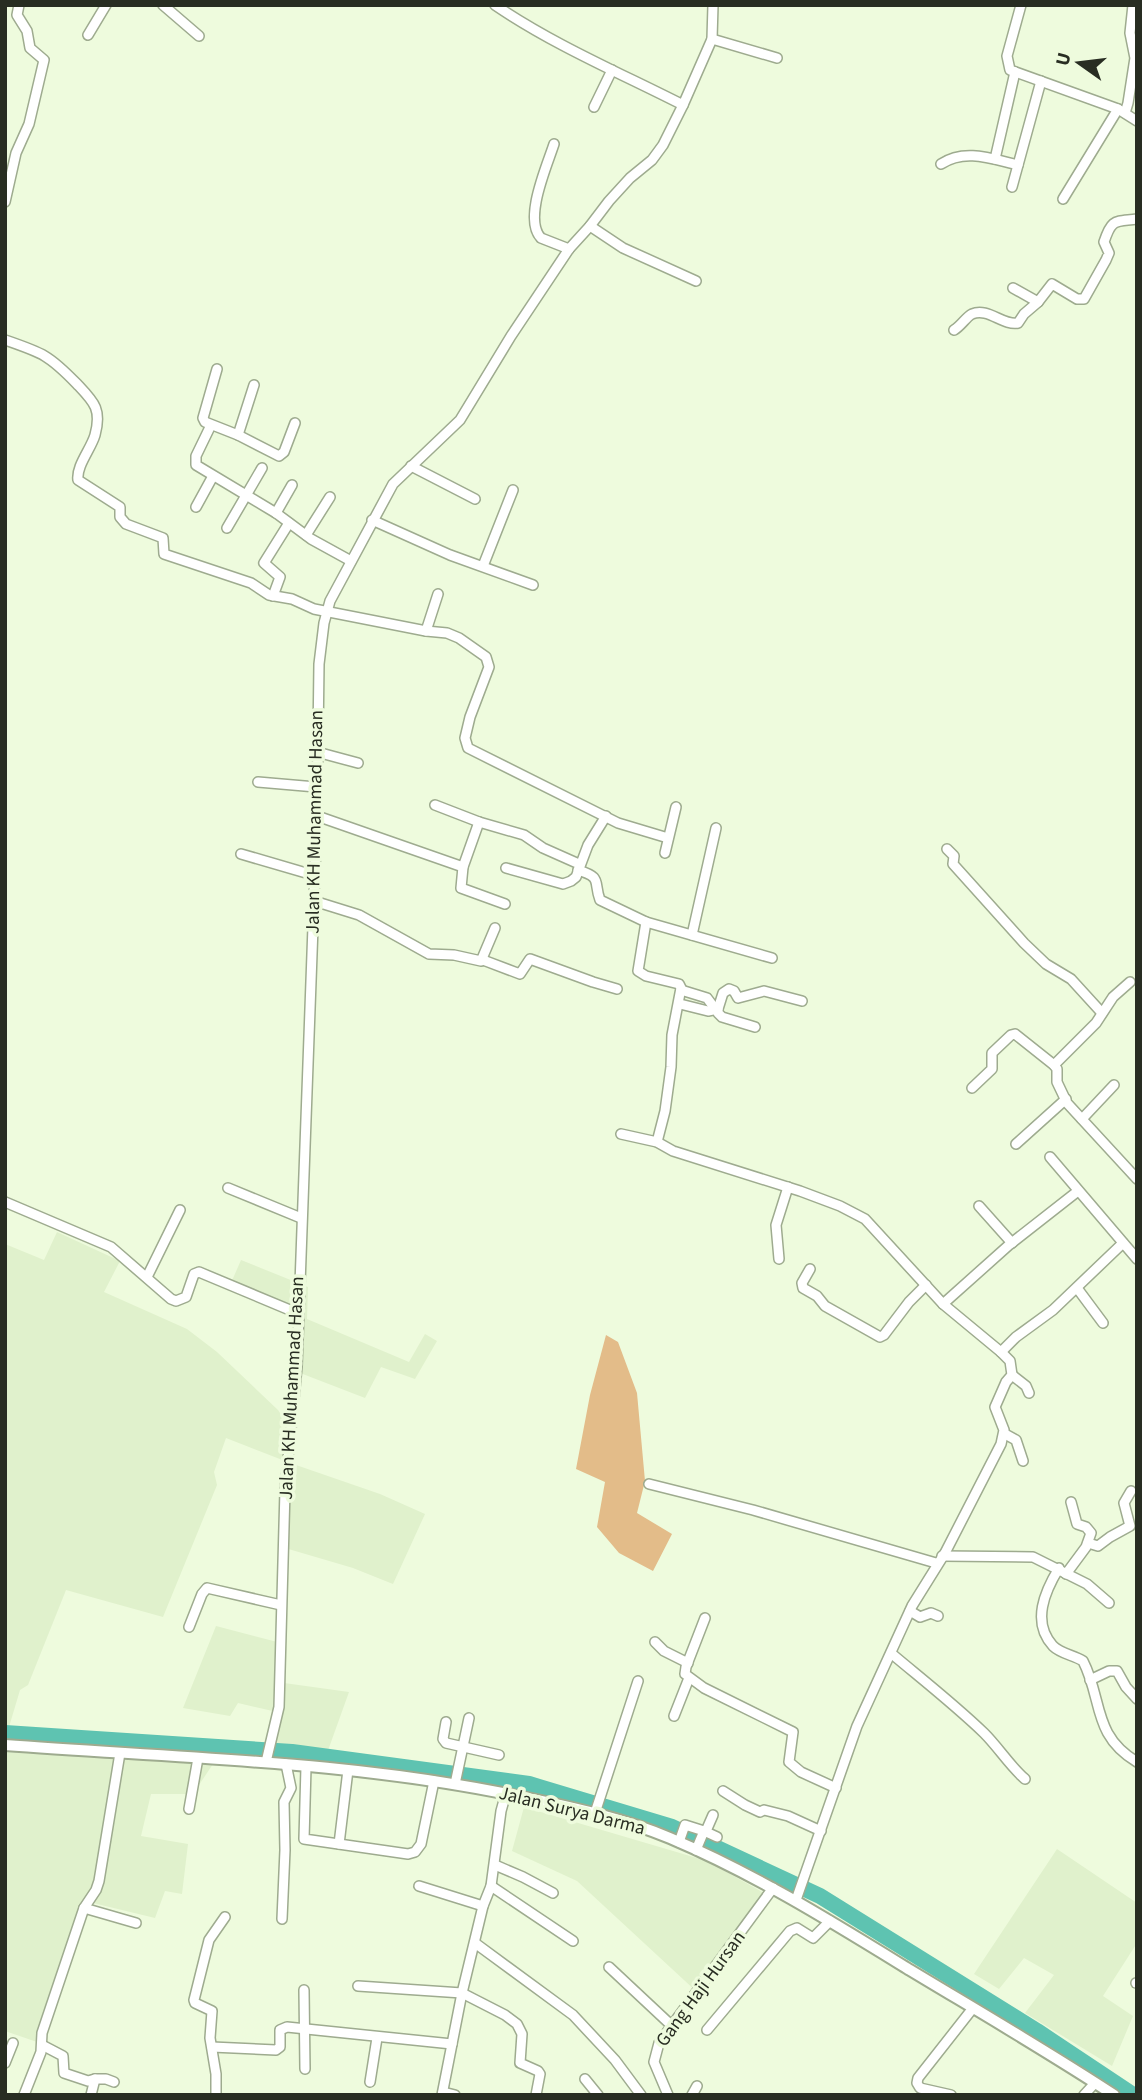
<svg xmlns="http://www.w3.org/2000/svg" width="1142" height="2100" viewBox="0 0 1142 2100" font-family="'Source Sans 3',sans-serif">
<rect width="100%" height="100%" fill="#eefbdd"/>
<g fill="#e0f1cc">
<polygon points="57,1232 120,1261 104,1292 187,1329 217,1352 278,1410 290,1428 285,1461 226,1438 214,1472 217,1485 163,1617 66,1590 28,1685 20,1690 9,1727 229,1740 193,1794 151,1794 141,1836 188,1844 182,1894 165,1891 155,1918 93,1903 74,1924 37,2042 5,2031 5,1244 44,1260"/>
<polygon points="241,1260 308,1287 307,1319 409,1362 425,1334 437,1341 415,1379 381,1367 365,1398 295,1371 299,1318 231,1283"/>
<polygon points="296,1465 380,1494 425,1514 393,1584 353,1568 285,1548 286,1517"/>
<polygon points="216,1626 285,1644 284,1683 349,1692 326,1756 271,1746 277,1712 238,1703 230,1716 183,1708"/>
<polygon points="524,1807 707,1861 771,1897 698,1993 577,1881 512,1851"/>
<polygon points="1057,1849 1137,1903 1137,1943 1103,1996 1133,2016 1112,2066 1025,2013 1054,1975 1024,1958 999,1989 974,1974"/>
</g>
<polygon fill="#e3bc89" points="606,1335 618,1342 637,1393 645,1481 637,1513 672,1534 653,1571 619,1553 597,1527 605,1482 576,1469 590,1395"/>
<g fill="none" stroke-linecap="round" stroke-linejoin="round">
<polyline stroke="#5ec3b1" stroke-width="16" points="5,1733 292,1752 529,1784 672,1827 820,1896 1037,2031 1133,2095"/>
<defs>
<g id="minor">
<polyline points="163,5 199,36"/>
<path d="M495,5C554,45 620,73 683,105"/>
<polyline points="1021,5 1007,56 1010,70 1118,109 1137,121"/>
<polyline points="88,35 106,5"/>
<polyline points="712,39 777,58"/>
<polyline points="594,107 612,70"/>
<polyline points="1125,113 1128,103 1135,58 1130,33 1133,5"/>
<path d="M554,144C547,166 523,219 541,238L569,249"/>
<polyline points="995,159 1015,72"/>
<path d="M941,164C965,148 992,159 1018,165"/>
<polyline points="1012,187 1041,81"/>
<polyline points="1063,199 1118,109"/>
<polyline points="5,202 16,153 29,124 44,60 30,48 27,31 17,15 19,5"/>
<polyline points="590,226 623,248 696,281"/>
<polyline points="1013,288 1038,302"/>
<path d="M954,330C961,326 966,317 972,314C988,307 1003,326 1018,323L1024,314L1038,302L1052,284L1077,299H1084L1106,260L1109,253L1104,242C1112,218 1115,222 1137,219"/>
<path d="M5,340C43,353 49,355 77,384C94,402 102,409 95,435C91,449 76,466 78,480L120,507V517L126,524L163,538L164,554L251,583L269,595L292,599L314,609L426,631L447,633L459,638L486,657L489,667L470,717L465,738L468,748L618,823L668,838"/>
<polyline points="217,369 203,418 205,422 238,435 279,456 284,452 295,423"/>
<polyline points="211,425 196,456 196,465 276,513 311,539 351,561"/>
<polyline points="238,435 254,385"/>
<polyline points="411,466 475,499"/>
<polyline points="196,507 213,476"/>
<polyline points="276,513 292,485"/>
<polyline points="372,520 450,555 533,585"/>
<polyline points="227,528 262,468"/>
<polyline points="306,535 330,497"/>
<polyline points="483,566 513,490"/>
<polyline points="273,596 280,577 264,563 289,523"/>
<polyline points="426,631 438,594"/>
<polyline points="317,752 358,763"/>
<polyline points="258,782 316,787"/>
<polyline points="435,805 479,822 524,835 543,848 579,864"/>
<polyline points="317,816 463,867"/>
<polyline points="479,822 463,867 461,888 505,904"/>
<polyline points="947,849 954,856 953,864 1024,943 1046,964 1071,979 1102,1013"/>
<polyline points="665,853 676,807"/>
<polyline points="241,854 313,875"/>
<polyline points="506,868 563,884 571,881 576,877 588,845 606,816"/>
<path d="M578,870C603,878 593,881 600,900L646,922L772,958"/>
<polyline points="314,901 359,915 429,954 454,955 481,961 495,928"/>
<polyline points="646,922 638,971 646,976 679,984 681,988 672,1035 671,1067 665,1111 657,1142"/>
<polyline points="692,935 716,828"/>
<polyline points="483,960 520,974 530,959 593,982 617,989"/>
<polyline points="681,990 707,998 716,1010"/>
<polyline points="680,1004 708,1011 718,1009 723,993 729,989 734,991 738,998 764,991 802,1001"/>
<polyline points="718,1009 718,1013 722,1017 755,1027"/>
<polyline points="1054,1065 1096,1023 1113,997 1130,982"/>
<polyline points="972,1088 992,1069 992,1053 1011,1035 1015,1034 1054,1065 1057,1069 1057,1082 1067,1103 1137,1179"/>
<polyline points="1082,1119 1114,1085"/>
<polyline points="621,1134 657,1142 673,1151 800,1191 840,1206 865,1219 943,1304 1001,1352 1010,1361 1012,1375 1006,1382 995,1407 1004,1430 1001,1444 945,1553 912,1606 857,1726 796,1900"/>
<polyline points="1016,1144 1066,1099"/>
<polyline points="1050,1157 1137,1259"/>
<polyline points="228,1188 301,1218"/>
<polyline points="5,1202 111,1247 171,1299 176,1301 186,1297 194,1274 199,1272 297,1313"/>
<polyline points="979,1206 1012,1243"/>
<polyline points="779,1259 776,1225 788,1187"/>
<polyline points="810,1269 802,1283 803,1288 817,1296 825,1306 880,1337 884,1335 909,1302 926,1285"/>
<polyline points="147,1277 180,1210"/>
<polyline points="1077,1288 1103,1323"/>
<polyline points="943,1304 1009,1245 1078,1191"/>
<polyline points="1001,1352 1016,1337 1053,1310 1123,1243"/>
<polyline points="1012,1375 1026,1386 1029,1393"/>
<polyline points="1005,1434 1016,1440 1023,1461"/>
<polyline points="649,1484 753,1510 936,1563"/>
<polyline points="1088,1543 1098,1546 1110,1537 1130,1526 1124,1503 1131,1491"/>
<polyline points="942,1556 1033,1557 1087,1584 1109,1603"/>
<path d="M1059,1568C1045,1591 1031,1622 1053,1646C1061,1654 1074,1655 1083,1661C1103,1700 1092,1735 1137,1762"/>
<polyline points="1066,1574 1086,1547 1091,1533 1086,1527 1077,1524 1071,1502"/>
<polyline points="910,1611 920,1617 931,1613 938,1616"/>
<polyline points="705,1618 686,1667 685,1674 704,1688 793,1732 789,1762 801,1772 836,1788"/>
<polyline points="189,1627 202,1594 207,1588 281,1605"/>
<polyline points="655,1642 664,1651 688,1663"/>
<path d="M892,1654C923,1680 955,1705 984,1733C999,1748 1009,1765 1025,1779"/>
<polyline points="1090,1680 1109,1671 1117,1671 1126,1687 1137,1699"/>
<polyline points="674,1716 689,1678"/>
<polyline points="446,1722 443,1739 446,1743 499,1755"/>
<polyline points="266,1762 279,1707 285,1490 297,1367 317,816 319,664 324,623 330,601 393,484 460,420 511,336 569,249 590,226 609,201 630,178 652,160 663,145 683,105 712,39 713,5"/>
<polyline points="306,1767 304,1839 408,1854 415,1852 421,1844 434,1781"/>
<polyline points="455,1784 469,1718"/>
<polyline points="723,1791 745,1805 760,1812 764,1810 788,1816 821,1831"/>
<polyline points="189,1809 198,1758"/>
<polyline points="595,1813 638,1681"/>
<polyline points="706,1831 713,1815"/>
<polyline points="679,1842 685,1825 704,1831"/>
<polyline points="339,1844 348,1770"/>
<polyline points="696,1850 704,1831 717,1837"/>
<polyline points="495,1865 523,1877 553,1893"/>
<polyline points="419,1886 483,1906"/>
<polyline points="491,1886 573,1941"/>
<polyline points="84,1908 136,1923"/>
<polyline points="282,1919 285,1850 284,1802 291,1788 286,1764"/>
<polyline points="475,1943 573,2015 615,2060 641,2095"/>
<polyline points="609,1967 671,2025"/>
<polyline points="1136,1983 1137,1983"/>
<polyline points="358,1986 462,1993 505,2015 517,2024 522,2034 520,2063 538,2071 540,2074 536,2095"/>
<polyline points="304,1990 305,2069"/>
<polyline points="707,2030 790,1931 797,1928 813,1938 830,1921"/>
<polyline points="42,2045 63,2056 64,2073 88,2081 95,2079 91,2095"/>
<polyline points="212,2047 276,2050 280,2047 280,2030 287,2027 452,2044"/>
<polyline points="5,2063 13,2043"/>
<polyline points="95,2079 106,2079 114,2082"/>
<polyline points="585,2079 598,2095"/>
<polyline points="370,2082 377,2038"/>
<polyline points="443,2092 455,2095"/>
<polyline points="24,2095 41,2052 42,2033 84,1908 96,1890 99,1881 120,1753"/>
<polyline points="216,2095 216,2074 210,2038 212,2011 195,2003 194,2000 209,1940 225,1917"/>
<polyline points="442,2095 462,1993 483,1906 491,1886 501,1811 506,1793"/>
<polyline points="668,2095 654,2062 659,2043 773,1888"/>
<polyline points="692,2095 697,2086"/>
<polyline points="951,2095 920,2088 917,2083 918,2078 973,2008"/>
<polyline points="1084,2095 1095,2083"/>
</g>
<path id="major" d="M5,1745C179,1758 356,1761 527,1798C575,1808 625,1819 670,1838C755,1874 832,1922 910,1970C978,2011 1047,2051 1114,2095"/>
</defs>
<use href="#minor" stroke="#9eab8f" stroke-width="12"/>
<use href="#major" stroke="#9eab8f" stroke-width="14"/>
<use href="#minor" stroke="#fff" stroke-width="9"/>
<use href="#major" stroke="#fff" stroke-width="10"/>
</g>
<g text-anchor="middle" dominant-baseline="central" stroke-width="7" stroke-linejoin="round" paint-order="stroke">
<g font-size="19" fill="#282d22" stroke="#eefbdd">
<text transform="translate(315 822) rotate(-89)">Jalan KH Muhammad Hasan</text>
<text transform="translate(292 1388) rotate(-87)">Jalan KH Muhammad Hasan</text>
<text transform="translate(572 1811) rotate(14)">Jalan Surya Darma</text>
<text transform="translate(701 1989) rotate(-54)">Gang Haji Hursan</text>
</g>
</g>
<rect width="1142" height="2100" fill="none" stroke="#282d22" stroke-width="14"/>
<g transform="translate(1079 63) rotate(284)" stroke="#eefbdd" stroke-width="5" paint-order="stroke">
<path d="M0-5L12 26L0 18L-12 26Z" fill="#282d22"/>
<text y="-10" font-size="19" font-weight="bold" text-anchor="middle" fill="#282d22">U</text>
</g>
</svg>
